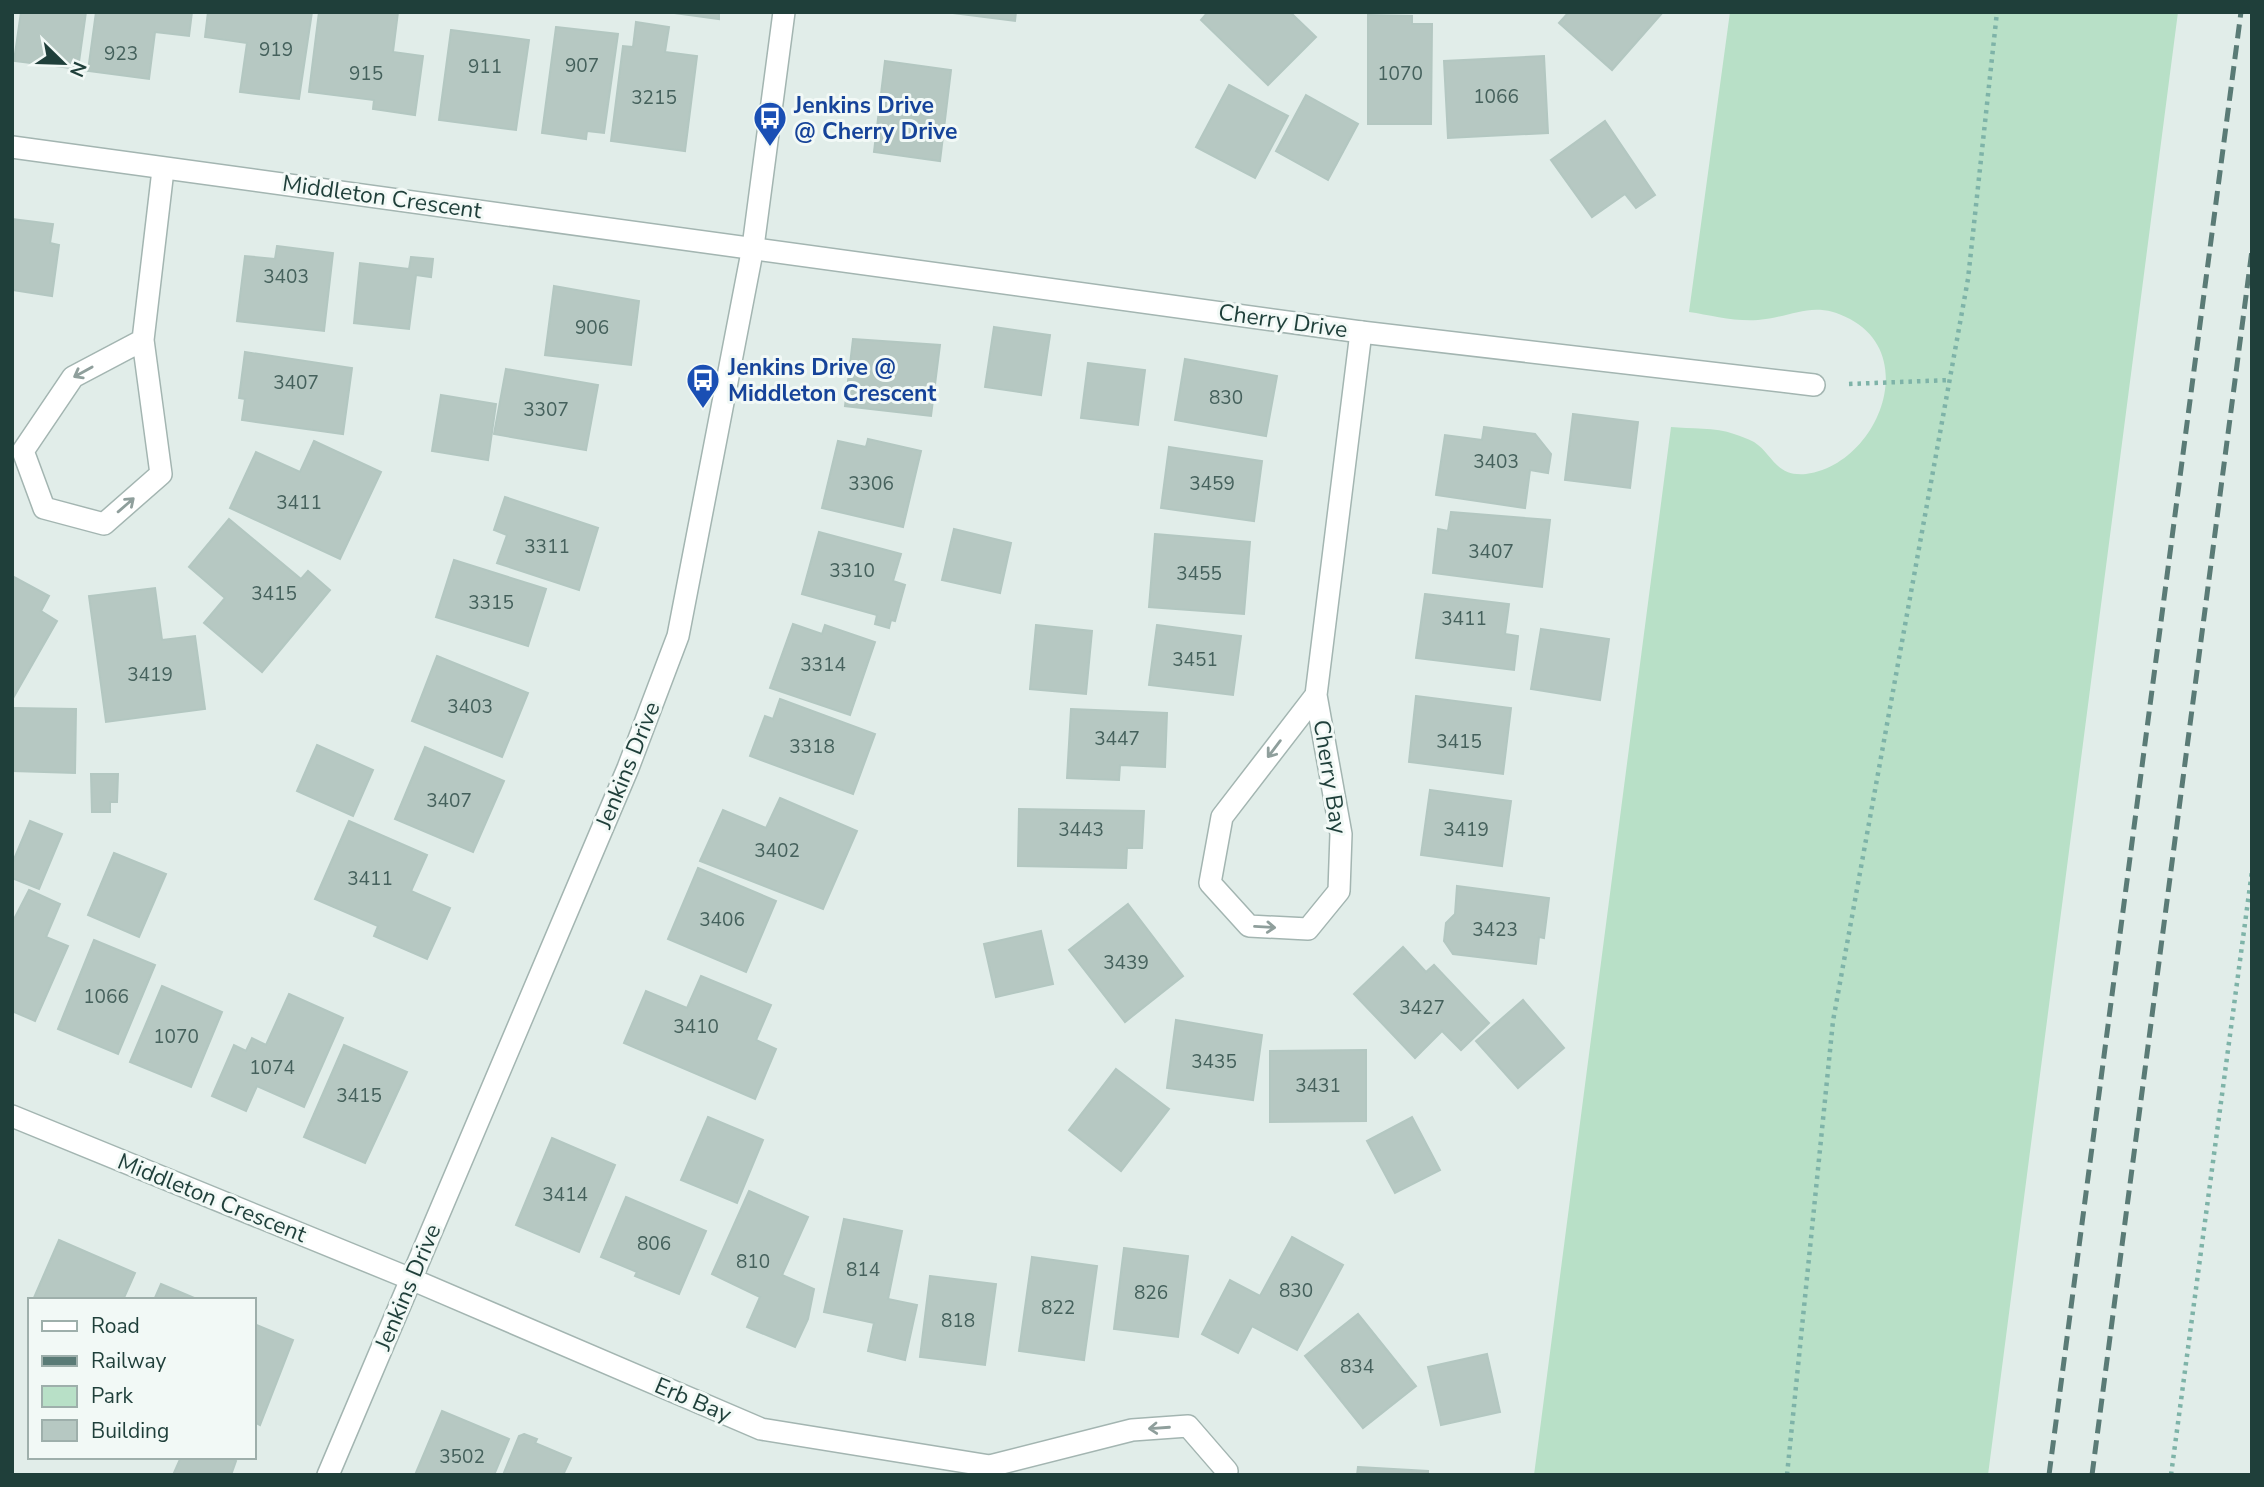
<svg xmlns="http://www.w3.org/2000/svg" width="2264" height="1487" viewBox="0 0 2264 1487" font-family="'Nunito Sans',sans-serif">
<rect width="100%" height="100%" fill="#e1ede9"/>
<path fill="#b8e0c7" d="M1730,12H2178L1988,1475H1534L1671,427C1690,429 1716,427 1734,434C1741,436 1748,439 1754,442C1773,454 1775,477 1806,474C1876,465 1921,357 1850,319C1813,299 1794,317 1758,320C1736,322 1710,315 1689,312Z"/>
<g fill="#b6c8c2" stroke="#b3c7c1" stroke-width="2">
<polygon points="21,12 86,12 78,69 14,61"/>
<polygon points="96,12 192,12 189,36 155,32 149,79 88,71"/>
<polygon points="208,12 312,12 299,99 240,92 247,43 205,37"/>
<polygon points="319,12 398,12 393,52 423,56 415,115 373,109 374,100 309,92"/>
<polygon points="667,12 719,12 719,19"/>
<polygon points="945,12 1016,12 1015,21"/>
<polygon points="1208,12 1290,12 1316,37 1268,85 1201,20"/>
<polygon points="1569,12 1663,12 1612,70 1559,23"/>
<polygon points="1368,15 1412,16 1412,24 1432,24 1431,124 1368,124"/>
<polygon points="636,22 669,27 665,52 697,56 685,151 611,141 623,46 633,47"/>
<polygon points="556,27 618,34 604,133 587,131 586,139 542,133"/>
<polygon points="451,30 529,40 516,130 439,120"/>
<polygon points="1544,56 1548,133 1448,138 1444,61"/>
<polygon points="885,61 951,70 940,161 874,152"/>
<polygon points="1229,85 1288,116 1255,178 1196,147"/>
<polygon points="1306,95 1358,124 1328,180 1276,151"/>
<polygon points="1605,121 1655,195 1636,208 1625,194 1592,217 1551,160"/>
<polygon points="12,219 53,224 50,243 59,245 52,296 12,290"/>
<polygon points="277,246 333,253 324,331 237,321 245,256 275,259"/>
<polygon points="411,257 433,259 431,277 416,275 409,329 354,323 360,263 409,269"/>
<polygon points="554,286 639,301 631,365 545,355"/>
<polygon points="994,327 1050,335 1041,395 985,387"/>
<polygon points="853,339 940,345 931,416 845,406"/>
<polygon points="245,352 352,368 343,434 242,420 245,399 239,398"/>
<polygon points="1185,359 1277,376 1266,436 1175,420"/>
<polygon points="1088,363 1145,370 1138,425 1081,418"/>
<polygon points="506,369 598,385 586,450 494,434"/>
<polygon points="441,395 496,404 488,460 432,451"/>
<polygon points="1573,414 1638,422 1630,488 1565,480"/>
<polygon points="1484,427 1535,434 1551,454 1548,473 1530,470 1525,508 1436,495 1445,435 1482,440"/>
<polygon points="868,439 921,451 903,527 822,508 838,441 866,447"/>
<polygon points="314,441 381,472 340,559 230,508 256,452 300,472"/>
<polygon points="1169,447 1262,461 1254,521 1161,508"/>
<polygon points="505,497 598,528 579,590 497,563 507,535 494,530"/>
<polygon points="1451,512 1550,520 1542,587 1433,573 1438,529 1448,531"/>
<polygon points="229,519 301,579 308,571 330,590 262,672 204,623 225,598 189,567"/>
<polygon points="954,529 1011,543 1000,593 942,580"/>
<polygon points="819,532 901,554 893,581 905,585 895,621 891,620 889,628 875,624 877,615 802,594"/>
<polygon points="1155,534 1250,542 1244,614 1149,607"/>
<polygon points="454,560 546,589 528,646 436,617"/>
<polygon points="12,576 49,596 41,611 57,621 12,700"/>
<polygon points="155,588 162,640 195,636 205,709 106,722 89,596"/>
<polygon points="1425,594 1509,604 1505,634 1518,636 1514,670 1416,658"/>
<polygon points="793,624 822,634 825,625 875,642 850,715 770,688"/>
<polygon points="1036,625 1092,631 1086,694 1030,689"/>
<polygon points="1157,625 1241,636 1233,695 1149,685"/>
<polygon points="1541,629 1609,639 1600,700 1531,689"/>
<polygon points="437,656 528,693 502,757 412,721"/>
<polygon points="1416,696 1511,708 1503,774 1409,762"/>
<polygon points="780,699 875,734 853,794 750,756 765,716 773,719"/>
<polygon points="14,708 76,709 75,773 13,771"/>
<polygon points="1071,709 1167,713 1165,767 1120,765 1119,780 1067,778"/>
<polygon points="317,745 373,770 353,816 297,791"/>
<polygon points="425,747 504,781 473,852 395,819"/>
<polygon points="91,774 118,774 117,802 110,802 110,812 92,812"/>
<polygon points="1430,790 1511,801 1502,866 1421,855"/>
<polygon points="780,798 857,831 823,909 700,861 723,810 766,828"/>
<polygon points="1019,809 1144,811 1142,848 1127,848 1126,868 1018,866"/>
<polygon points="30,821 62,834 39,889 12,878 12,864"/>
<polygon points="349,821 427,855 411,891 450,908 427,959 374,936 378,926 315,899"/>
<polygon points="114,853 166,874 139,937 88,915"/>
<polygon points="698,868 776,901 746,972 668,939"/>
<polygon points="1457,886 1549,898 1544,938 1539,937 1536,964 1453,954 1444,941 1446,923 1455,914"/>
<polygon points="29,890 60,904 46,937 68,946 35,1021 12,1011 12,923"/>
<polygon points="1128,904 1183,976 1125,1022 1069,950"/>
<polygon points="1041,931 1053,984 996,997 984,944"/>
<polygon points="94,940 155,965 118,1054 58,1029"/>
<polygon points="1403,947 1426,972 1434,965 1489,1023 1461,1050 1442,1031 1415,1058 1354,994"/>
<polygon points="701,976 771,1005 756,1040 776,1049 755,1099 624,1043 646,991 687,1008"/>
<polygon points="162,986 222,1012 191,1087 130,1062"/>
<polygon points="289,994 343,1018 304,1107 257,1086 246,1111 212,1096 234,1045 246,1051 252,1038 266,1045"/>
<polygon points="1523,1000 1564,1048 1518,1088 1476,1041"/>
<polygon points="1176,1020 1262,1035 1253,1100 1167,1088"/>
<polygon points="344,1045 407,1072 365,1163 304,1137"/>
<polygon points="1366,1050 1366,1121 1270,1122 1270,1051"/>
<polygon points="1116,1069 1169,1109 1121,1171 1069,1130"/>
<polygon points="708,1117 763,1140 737,1203 681,1180"/>
<polygon points="1412,1117 1440,1170 1395,1193 1367,1141"/>
<polygon points="552,1138 615,1165 579,1252 516,1225"/>
<polygon points="749,1191 808,1217 782,1275 814,1289 808,1319 795,1347 747,1327 760,1297 712,1274"/>
<polygon points="626,1197 706,1231 679,1294 635,1276 637,1272 601,1257"/>
<polygon points="844,1219 902,1231 888,1299 917,1305 905,1360 868,1351 874,1323 824,1312"/>
<polygon points="1292,1237 1343,1265 1297,1350 1252,1326 1238,1353 1202,1334 1230,1280 1260,1296"/>
<polygon points="59,1240 135,1273 123,1300 33,1300"/>
<polygon points="1124,1248 1188,1256 1178,1337 1114,1329"/>
<polygon points="1032,1257 1097,1266 1084,1360 1019,1351"/>
<polygon points="930,1276 996,1284 985,1365 920,1357"/>
<polygon points="161,1284 199,1300 154,1300"/>
<polygon points="1358,1314 1416,1386 1363,1428 1305,1356"/>
<polygon points="254,1324 293,1340 260,1425 254,1422"/>
<polygon points="1487,1354 1500,1412 1441,1425 1428,1367"/>
<polygon points="442,1411 509,1439 494,1475 415,1475"/>
<polygon points="524,1434 537,1439 535,1443 571,1458 563,1475 503,1475 519,1436"/>
<polygon points="181,1457 228,1457 236,1461 231,1475 173,1475"/>
<polygon points="1358,1467 1428,1471 1428,1475 1357,1475"/>
</g>
<g fill="none" stroke-linecap="round" stroke-linejoin="round">
<defs>
<g id="minor">
<polyline points="12,147 1361,332 1814,385"/>
<polyline points="143,340 73,377 23,451 44,508 104,524 161,474 143,340 163,170"/>
<polyline points="1316,695 1222,817 1210,883 1249,926 1308,929 1339,891 1341,834 1316,695 1361,332"/>
<polyline points="12,1116 411,1279 761,1429 990,1466 1132,1430 1188,1426 1227,1471 1226,1475"/>
<polyline points="328,1475 628,768 678,636 753,247 784,12"/>
</g>
</defs>
<use href="#minor" stroke="#a3b5b1" stroke-width="24"/>
<g stroke="#7eb3a8" stroke-width="4.5" stroke-dasharray="3.5 5" stroke-linecap="butt">
<polyline points="1849,384 1950,380"/>
<polyline points="1787,1475 1833,1021 1968,279 1997,12"/>
<polyline points="2171,1475 2252,871"/>
</g>
<use href="#minor" stroke="#fff" stroke-width="21"/>
<g stroke="#5a7b76" stroke-width="5" stroke-dasharray="14 7" stroke-linecap="butt">
<polyline points="2049,1475 2241,12"/>
<polyline points="2092,1475 2252,250"/>
</g>
</g>
<defs><path id="oneway-shaft" d="M-6 0H5M1.5-3L5.5 0L1.5 3" fill="none" stroke-width="1.6" stroke-linecap="round" stroke-linejoin="round" transform="scale(1.75)"/></defs>
<g stroke="#8f9f9c">
<use href="#oneway-shaft" transform="translate(83 372) rotate(151)"/>
<use href="#oneway-shaft" transform="translate(126 505) rotate(-41)"/>
<use href="#oneway-shaft" transform="translate(1274 749) rotate(127)"/>
<use href="#oneway-shaft" transform="translate(1265 927) rotate(3)"/>
<use href="#oneway-shaft" transform="translate(1159 1428) rotate(176)"/>
</g>
<defs>
<symbol id="bus-pin" viewBox="-11 -11 22 30"><path d="M0 17L-7.5 6A9.5 9.5 0 1 1 7.5 6Z" fill="#1a4fb4" stroke="#f2f9f6"/><path d="M-5-6H5V4H4V6H2V4H-2V6H-4V4H-5ZM-3.5-4V0h7V-4ZM-3.5 1.2v1.5H-2V1.2ZM2 1.2v1.5H3.5V1.2Z" fill="#fff"/></symbol>
</defs>
<g fill-rule="evenodd">
<use href="#bus-pin" x="751" y="99" width="38" height="52"/>
<use href="#bus-pin" x="684" y="361" width="38" height="52"/>
</g>
<g text-anchor="middle" dominant-baseline="central" stroke-width="6" stroke-linejoin="round" paint-order="stroke">
<g font-size="19" fill="#45615c">
<text x="276" y="50">919</text>
<text x="121" y="54">923</text>
<text x="582" y="66">907</text>
<text x="485" y="67">911</text>
<text x="366" y="74">915</text>
<text x="1400" y="74">1070</text>
<text x="1496" y="97">1066</text>
<text x="654" y="98">3215</text>
<text x="286" y="277">3403</text>
<text x="592" y="328">906</text>
<text x="296" y="383">3407</text>
<text x="1226" y="398">830</text>
<text x="546" y="410">3307</text>
<text x="1496" y="462">3403</text>
<text x="871" y="484">3306</text>
<text x="1212" y="484">3459</text>
<text x="299" y="503">3411</text>
<text x="547" y="547">3311</text>
<text x="1491" y="552">3407</text>
<text x="852" y="571">3310</text>
<text x="1199" y="574">3455</text>
<text x="274" y="594">3415</text>
<text x="491" y="603">3315</text>
<text x="1464" y="619">3411</text>
<text x="1195" y="660">3451</text>
<text x="823" y="665">3314</text>
<text x="150" y="675">3419</text>
<text x="470" y="707">3403</text>
<text x="1117" y="739">3447</text>
<text x="1459" y="742">3415</text>
<text x="812" y="747">3318</text>
<text x="449" y="801">3407</text>
<text x="1081" y="830">3443</text>
<text x="1466" y="830">3419</text>
<text x="777" y="851">3402</text>
<text x="370" y="879">3411</text>
<text x="722" y="920">3406</text>
<text x="1495" y="930">3423</text>
<text x="1126" y="963">3439</text>
<text x="106" y="997">1066</text>
<text x="1422" y="1008">3427</text>
<text x="696" y="1027">3410</text>
<text x="176" y="1037">1070</text>
<text x="1214" y="1062">3435</text>
<text x="272" y="1068">1074</text>
<text x="1318" y="1086">3431</text>
<text x="359" y="1096">3415</text>
<text x="565" y="1195">3414</text>
<text x="654" y="1244">806</text>
<text x="753" y="1262">810</text>
<text x="863" y="1270">814</text>
<text x="1296" y="1291">830</text>
<text x="1151" y="1293">826</text>
<text x="1058" y="1308">822</text>
<text x="958" y="1321">818</text>
<text x="1357" y="1367">834</text>
<text x="462" y="1457">3502</text>
</g>
<g font-size="23" font-weight="bold" fill="#164399" stroke="#f2f9f6" text-anchor="start">
<text x="794" y="105">Jenkins Drive<tspan x="794" dy="26">@ Cherry Drive</tspan></text>
<text x="728" y="367">Jenkins Drive @<tspan x="728" dy="26">Middleton Crescent</tspan></text>
</g>
<g font-size="23" fill="#1f3f3a" stroke="#f2f9f6">
<text transform="translate(382 197) rotate(8)">Middleton Crescent</text>
<text transform="translate(1283 321) rotate(8)">Cherry Drive</text>
<text transform="translate(628 765) rotate(-68)">Jenkins Drive</text>
<text transform="translate(1330 777) rotate(81)">Cherry Bay</text>
<text transform="translate(212 1198) rotate(22)">Middleton Crescent</text>
<text transform="translate(408 1287) rotate(-67)">Jenkins Drive</text>
<text transform="translate(693 1400) rotate(23)">Erb Bay</text>
</g>
</g>
<rect width="2264" height="1487" fill="none" stroke="#1f3f3a" stroke-width="28"/>
<rect x="28" y="1298" width="228" height="161" fill="#f2f9f6" stroke="#9eafab" stroke-width="2"/>
<rect x="42" y="1321" width="35" height="10" fill="#ffffff" stroke="#9eafab" stroke-width="2"/>
<text x="91" y="1333" font-size="21" fill="#1f3f3a">Road</text>
<rect x="42" y="1356" width="35" height="10" fill="#5a7b76" stroke="#9eafab" stroke-width="2"/>
<text x="91" y="1368" font-size="21" fill="#1f3f3a">Railway</text>
<rect x="42" y="1386" width="35" height="21" fill="#b8e0c7" stroke="#9eafab" stroke-width="2"/>
<text x="91" y="1403" font-size="21" fill="#1f3f3a">Park</text>
<rect x="42" y="1420" width="35" height="21" fill="#b6c8c2" stroke="#9eafab" stroke-width="2"/>
<text x="91" y="1438" font-size="21" fill="#1f3f3a">Building</text>
<g transform="translate(63 63) rotate(113)" stroke="#f2f9f6" stroke-width="5" paint-order="stroke">
<path d="M0-5L12 26L0 18L-12 26Z" fill="#1f3f3a"/>
<text y="-10" font-size="19" font-weight="bold" text-anchor="middle" fill="#1f3f3a">N</text>
</g>
</svg>
